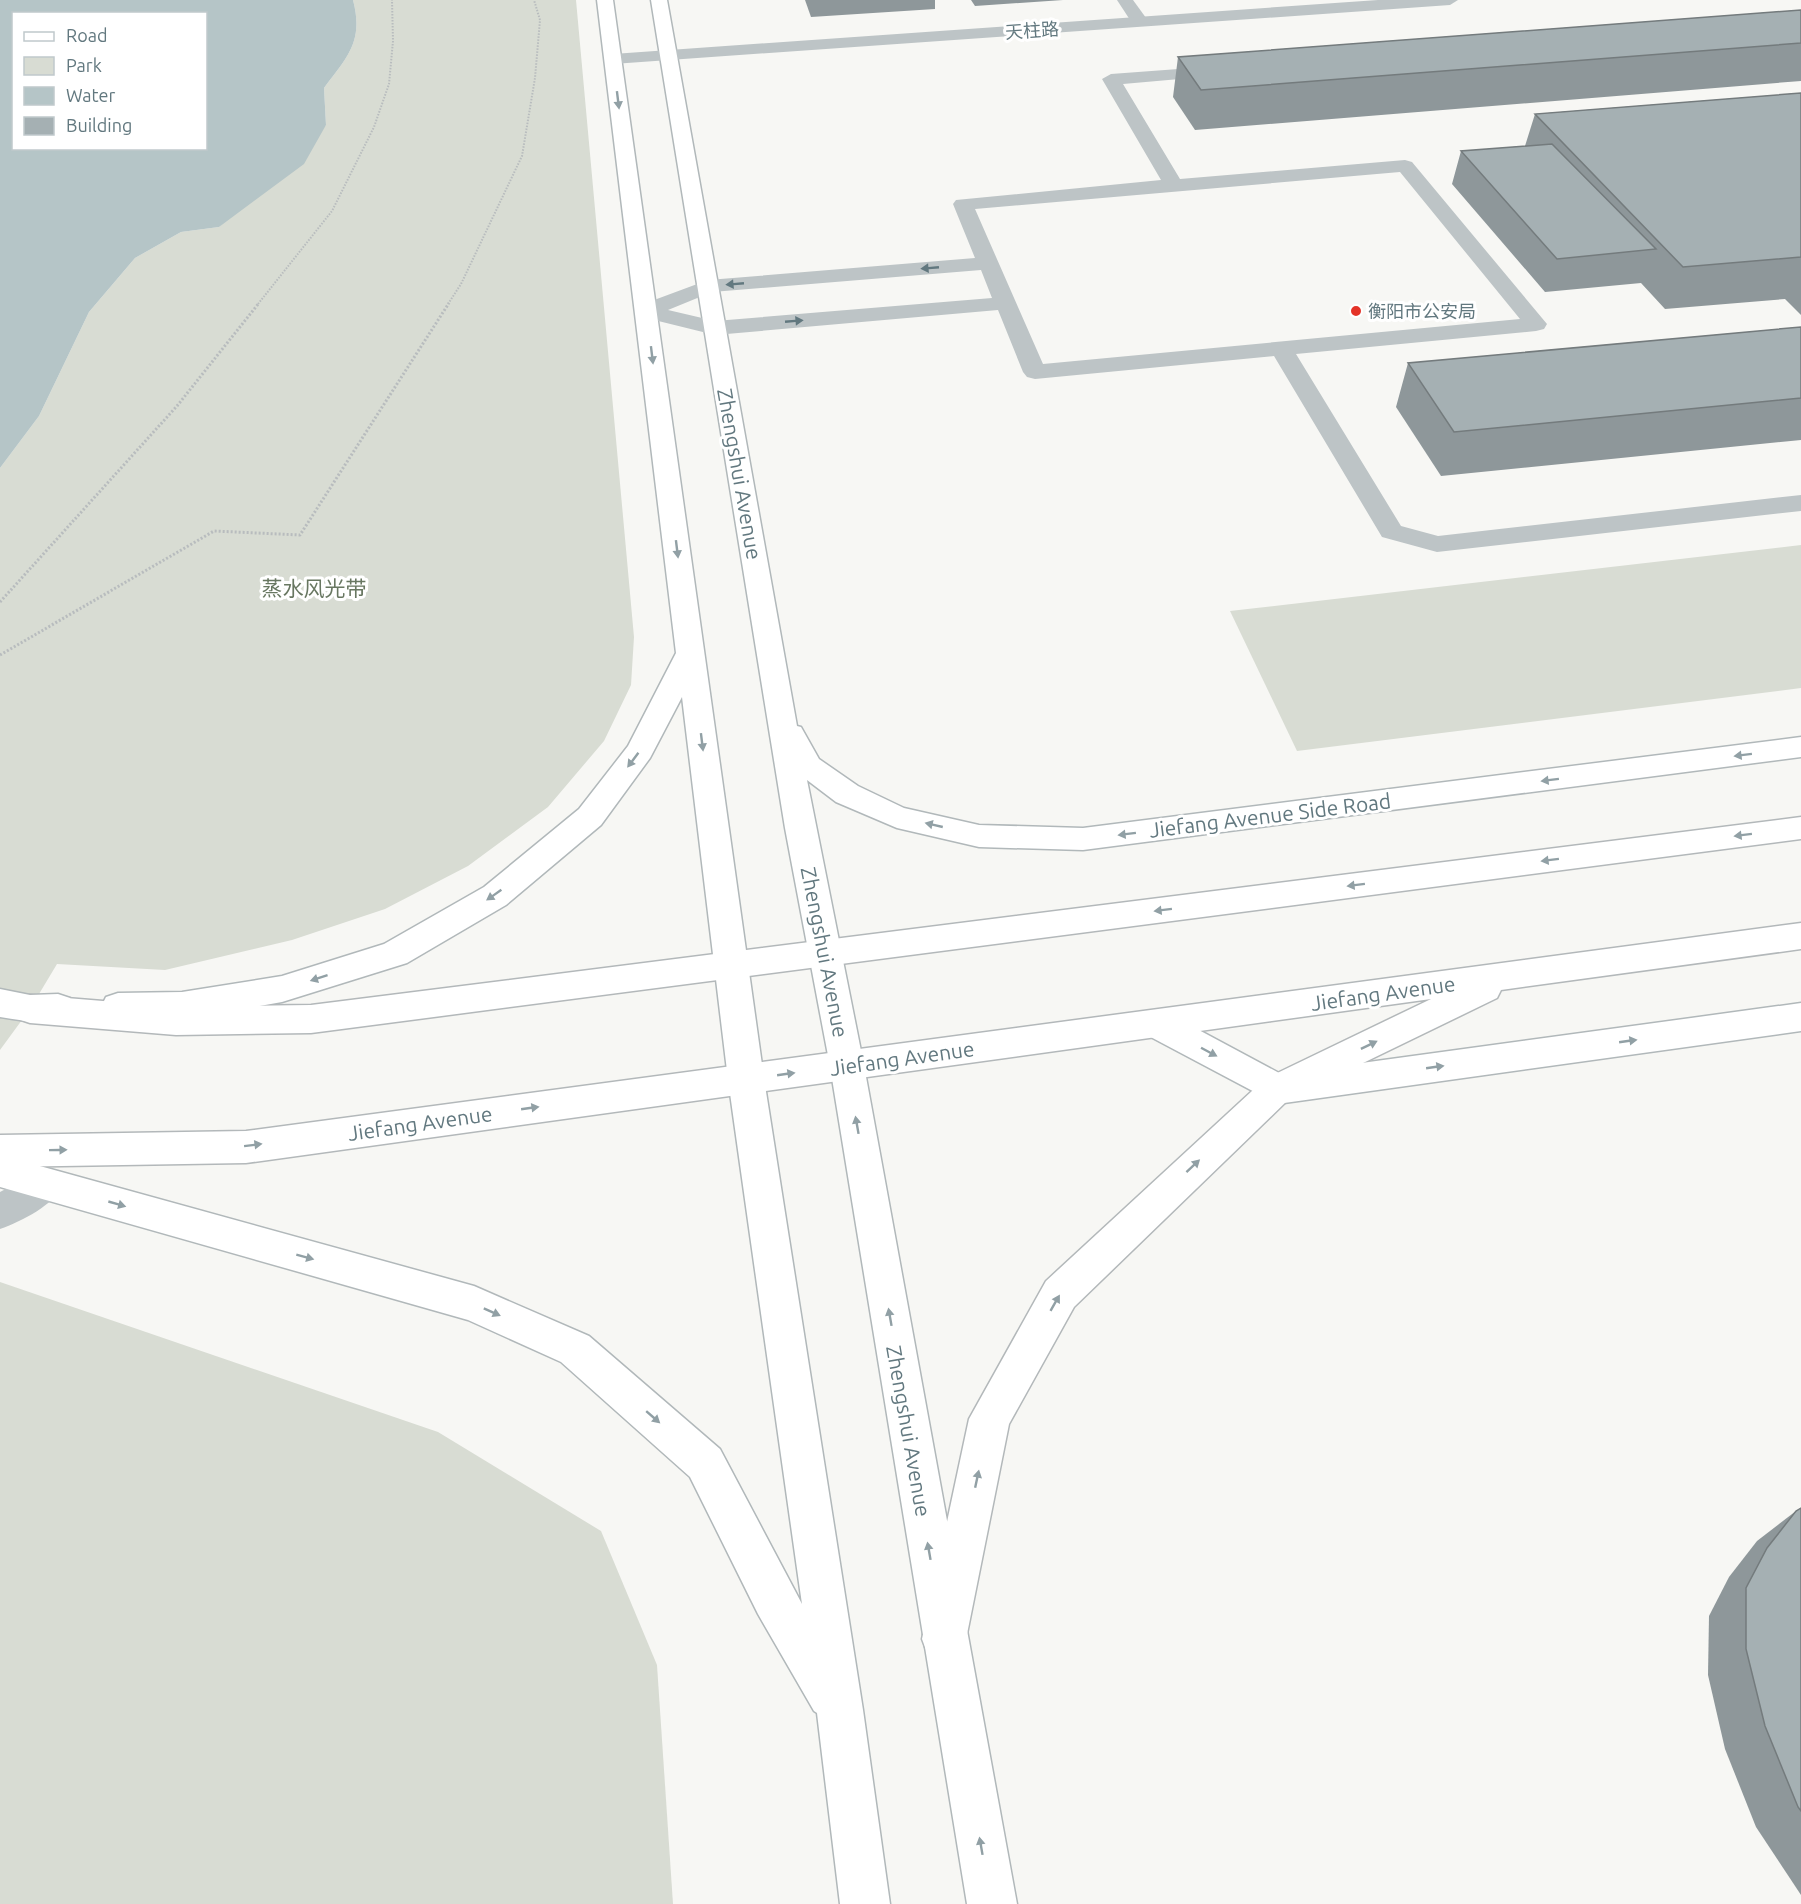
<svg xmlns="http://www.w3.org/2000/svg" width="1801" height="1904" viewBox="0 0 1801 1904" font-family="Ubuntu,'Noto Sans SC',sans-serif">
<rect width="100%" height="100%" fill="#f7f7f4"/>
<g fill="#d8dcd3">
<path d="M353,0H576L634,637L631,685L604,741L548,807L468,866L385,909L292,940L165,970L57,964L30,1009L0,1050V468L39,416L89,312L135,258L181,232L219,227L326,125L324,88C347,57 364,42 353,0Z"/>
<polygon points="1801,545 1801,688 1297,751 1230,611"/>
<polygon points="0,1282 438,1432 601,1531 657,1665 673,1904 0,1904"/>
</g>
<path fill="#b5c5c7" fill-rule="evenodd" d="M0,0H353C364,42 347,57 324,88L326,125L304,164L219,227L181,232L135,258L89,312L39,416L0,468ZM14,14H206V148H14Z"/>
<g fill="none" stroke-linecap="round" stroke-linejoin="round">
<defs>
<g id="primary">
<polygon points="597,0 613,0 764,1079 863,1710 890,1904 840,1904 817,1713 814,1711 758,1614 690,1477 561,1362 468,1320 0,1187 0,1155 474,1286 589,1336 720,1449 802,1604 728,1079 682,697 650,758 601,825 506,905 407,963 282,1002 182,1020 118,1021 106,1017 101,1007 106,997 118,993 182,992 282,976 384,944 484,887 579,809 628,746 676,653"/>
<polygon points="651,0 667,0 797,726 801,727 819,759 858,786 904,808 979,825 1083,828 1801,737 1801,757 1083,850 979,847 897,828 836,802 807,780 864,1066 1017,1904 967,1904 830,1066 785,828"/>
<path d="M0,989L30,995L58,994L70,998L75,1008L70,1018C46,1025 24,1021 0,1017Z"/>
<polygon points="1801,1003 1801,1031 1277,1104 1145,1034 1140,1024 1145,1014 1157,1010 1169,1014 1281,1074"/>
</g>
<g id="trunk">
<polygon points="1801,817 1801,839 311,1033 176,1035 30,1023 18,1019 13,1009 18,999 30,995 176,1007 311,1005"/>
<polygon points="1801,923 1801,949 1501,990 1497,998 1289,1099 1074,1307 1009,1424 966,1639 960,1655 944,1661 928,1655 922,1639 969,1419 1046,1281 1265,1079 1431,999 246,1163 0,1167 0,1135 246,1131"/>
</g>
</defs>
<use href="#primary" stroke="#b1b8ba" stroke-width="3"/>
<use href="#trunk" stroke="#b3b8ba" stroke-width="3"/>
<g stroke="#b8bcbe" stroke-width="2" stroke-dasharray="1.5 1.5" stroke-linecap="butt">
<polyline points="258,304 332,211 374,127 389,84 393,41 392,0"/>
<polyline points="448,304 461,284 522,156 535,78 540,20 534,0"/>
</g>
<g stroke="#b8bcbe" stroke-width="3" stroke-dasharray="2 2" stroke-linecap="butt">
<polyline points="0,602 177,406 259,303"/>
<polyline points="0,655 214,531 300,535 449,303"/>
</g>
<g fill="#bdc4c6" fill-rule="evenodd">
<path d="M1219,66L1225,67L1228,71L1225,75L1123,84L1180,179L1405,160L1412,162L1547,324L1544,329L1536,331L1296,354L1401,526L1438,536L1801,495V511L1437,552L1382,537L1274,356L1035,379L1027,377L1023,372L998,310L715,335L638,316L635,311L638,306L708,280L975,258L953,204L956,200L1161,180L1102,79L1111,74ZM1400,172L1520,319L1043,364L975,209ZM981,270L992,298L715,321L668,310L712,292Z"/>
<path d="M46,1168L59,1173L64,1184C54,1205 22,1221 0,1229V1192Z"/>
</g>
<polygon fill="#bdc4c6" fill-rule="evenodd" points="1117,0 1133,0 1149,22 1146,26 1134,26"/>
<polygon fill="#bdc4c6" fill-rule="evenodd" points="1378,0 1458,0 1450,5 613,64 604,59 613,54"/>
<use href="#primary" fill="#fff" fill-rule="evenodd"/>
<use href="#trunk" fill="#fff" fill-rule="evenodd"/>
</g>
<g fill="#8e979a">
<polygon points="805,0 935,0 935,9 811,17"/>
<polygon points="971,0 1063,0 975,6"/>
<polygon points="1801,10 1801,81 1195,130 1173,97 1178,57"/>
<polygon points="1801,93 1801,315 1785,299 1665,309 1641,283 1545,292 1452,184 1461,151 1525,146 1535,114"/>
<polygon points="1801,327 1801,440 1441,476 1396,407 1408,363"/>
<polygon points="1801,1508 1801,1895 1756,1827 1725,1749 1708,1675 1709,1616 1729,1577 1757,1541 1796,1511"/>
</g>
<g fill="#a5b0b3" stroke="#747b7d" stroke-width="1.5">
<polygon points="1801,10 1801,43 1201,90 1178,57"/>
<polygon points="1801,93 1801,257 1683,267 1535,114"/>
<polygon points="1552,144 1656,249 1557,259 1461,151"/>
<polygon points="1801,327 1801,398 1454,432 1408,363"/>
<polygon points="1801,1508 1801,1811 1798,1807 1765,1726 1746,1649 1746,1588 1767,1548 1796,1511"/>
</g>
<defs><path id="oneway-solid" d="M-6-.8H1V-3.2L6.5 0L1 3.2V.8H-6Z" transform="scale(1.5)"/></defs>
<g fill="#91a0a5">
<use href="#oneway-solid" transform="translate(618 100) rotate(83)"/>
<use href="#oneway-solid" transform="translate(652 355) rotate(83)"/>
<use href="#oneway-solid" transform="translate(677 549) rotate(83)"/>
<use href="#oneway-solid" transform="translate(702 742) rotate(83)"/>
<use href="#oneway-solid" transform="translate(1743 755) rotate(173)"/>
<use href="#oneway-solid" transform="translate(633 760) rotate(127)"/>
<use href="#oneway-solid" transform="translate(1550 780) rotate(173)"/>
<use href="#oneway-solid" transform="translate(934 825) rotate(-167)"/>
<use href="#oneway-solid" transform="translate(1127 834) rotate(173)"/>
<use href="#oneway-solid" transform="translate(1743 835) rotate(173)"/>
<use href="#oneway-solid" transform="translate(1550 860) rotate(173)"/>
<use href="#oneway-solid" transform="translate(1356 885) rotate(173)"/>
<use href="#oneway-solid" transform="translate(494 895) rotate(145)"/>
<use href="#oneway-solid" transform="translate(1163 910) rotate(173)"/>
<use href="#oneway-solid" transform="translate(319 978) rotate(162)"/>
<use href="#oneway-solid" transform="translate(1628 1041) rotate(-8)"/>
<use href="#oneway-solid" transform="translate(1369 1045) rotate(-26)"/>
<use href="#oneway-solid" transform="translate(1209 1052) rotate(28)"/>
<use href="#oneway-solid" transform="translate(1435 1067) rotate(-8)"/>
<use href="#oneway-solid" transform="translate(786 1074) rotate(-8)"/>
<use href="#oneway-solid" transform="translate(530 1108) rotate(-8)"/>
<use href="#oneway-solid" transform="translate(857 1125) rotate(-100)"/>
<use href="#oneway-solid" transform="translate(253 1145) rotate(-7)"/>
<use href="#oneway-solid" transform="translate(58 1150) rotate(-1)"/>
<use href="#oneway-solid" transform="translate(1193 1166) rotate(-43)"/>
<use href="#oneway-solid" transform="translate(117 1204) rotate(16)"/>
<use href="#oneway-solid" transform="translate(305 1257) rotate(15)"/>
<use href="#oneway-solid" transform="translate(1055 1303) rotate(-60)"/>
<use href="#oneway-solid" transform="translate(492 1312) rotate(24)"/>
<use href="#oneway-solid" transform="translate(890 1317) rotate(-100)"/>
<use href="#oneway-solid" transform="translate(653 1417) rotate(41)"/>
<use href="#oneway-solid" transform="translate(977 1479) rotate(-78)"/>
<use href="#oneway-solid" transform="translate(929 1551) rotate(-100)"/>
<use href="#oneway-solid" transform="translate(981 1846) rotate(-100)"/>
</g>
<g fill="#62787f">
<use href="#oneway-solid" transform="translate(930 268) rotate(175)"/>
<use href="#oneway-solid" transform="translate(735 284) rotate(175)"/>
<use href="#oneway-solid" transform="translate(794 321) rotate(-5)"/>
</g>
<circle fill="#e43327" stroke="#fff" stroke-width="2" cx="1356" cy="311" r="6"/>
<g text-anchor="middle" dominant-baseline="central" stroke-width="6" stroke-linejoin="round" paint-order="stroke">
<g font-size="18" fill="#62787f" stroke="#fff">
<text transform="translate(1032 30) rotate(-4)">天柱路</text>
</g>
<g font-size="18" fill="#62787f" stroke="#fff" text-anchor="start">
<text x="1368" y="311">衡阳市公安局</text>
</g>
<g font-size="21" fill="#62787f" stroke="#fff">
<text transform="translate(740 474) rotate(80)">Zhengshui Avenue</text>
<text transform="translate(1270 815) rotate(-7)">Jiefang Avenue Side Road</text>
<text transform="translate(825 952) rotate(79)">Zhengshui Avenue</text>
<text transform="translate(1383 993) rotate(-8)">Jiefang Avenue</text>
<text transform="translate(902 1058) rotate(-8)">Jiefang Avenue</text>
<text transform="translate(420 1123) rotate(-8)">Jiefang Avenue</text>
<text transform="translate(909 1431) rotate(80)">Zhengshui Avenue</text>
</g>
<g font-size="21" fill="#687761" stroke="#fff">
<text x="314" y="588">蒸水风光带</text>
</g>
</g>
<rect x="12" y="12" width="195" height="138" fill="#ffffff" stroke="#c0c9cc" stroke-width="1.5"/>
<rect x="24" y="32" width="30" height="9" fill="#ffffff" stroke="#c0c9cc" stroke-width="1.5"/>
<text x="66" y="42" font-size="18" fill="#62787f">Road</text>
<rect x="24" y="57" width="30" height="18" fill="#d8dcd3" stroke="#c0c9cc" stroke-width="1.5"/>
<text x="66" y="72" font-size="18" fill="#62787f">Park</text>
<rect x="24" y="87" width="30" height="18" fill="#b5c5c7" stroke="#c0c9cc" stroke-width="1.5"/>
<text x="66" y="102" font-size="18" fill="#62787f">Water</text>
<rect x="24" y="117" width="30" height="18" fill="#a5b0b3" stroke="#c0c9cc" stroke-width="1.5"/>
<text x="66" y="132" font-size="18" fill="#62787f">Building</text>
</svg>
